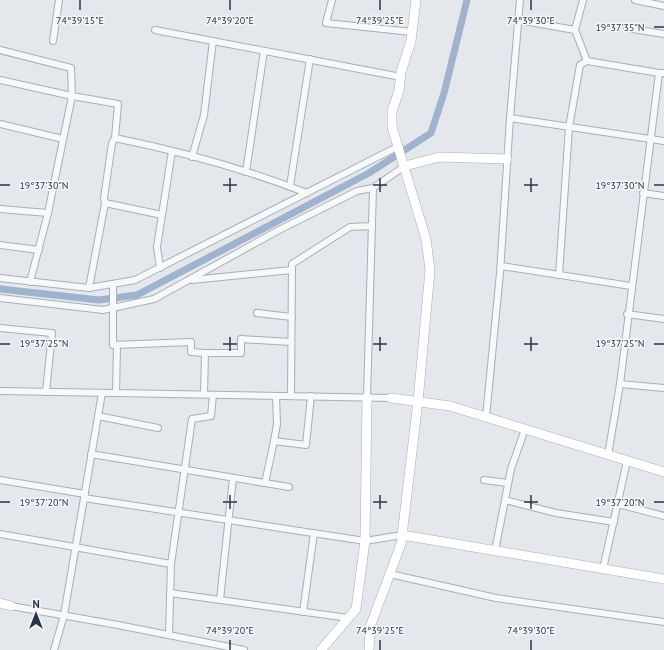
<svg xmlns="http://www.w3.org/2000/svg" width="664" height="650" viewBox="0 0 664 650" font-family="'PT Sans',sans-serif">
<rect width="100%" height="100%" fill="#e4e7ec"/>
<g fill="none" stroke-linecap="round" stroke-linejoin="round">
<polyline stroke="#9fb4cc" stroke-width="7" points="0,289 99,300 137,295 369,173 431,133 444,93 467,0"/>
<defs>
<g id="street">
<polyline points="332,0 326,23 412,32"/>
<polyline points="635,0 664,6"/>
<polyline points="518,20 575,30 583,0"/>
<polyline points="627,28 664,34"/>
<polyline points="155,30 401,77"/>
<polyline points="575,30 587,61 659,73"/>
<polyline points="53,41 59,0"/>
<polyline points="0,50 71,68 72,96 118,104 115,138 112,143 104,198 105,203 89,288"/>
<polyline points="0,80 72,96 48,213 30,282"/>
<polyline points="510,118 520,0"/>
<polyline points="0,124 63,139"/>
<path d="M115,138C179,151 245,169 307,193"/>
<polyline points="192,157 204,115 213,41"/>
<polyline points="246,172 264,51"/>
<polyline points="290,186 310,59"/>
<polyline points="643,193 664,196"/>
<polyline points="105,203 162,215"/>
<polyline points="0,209 48,213"/>
<polyline points="0,245 39,250"/>
<polyline points="501,266 631,286"/>
<polyline points="160,268 157,247 172,151"/>
<polyline points="559,275 569,127 580,65 587,61"/>
<polyline points="0,278 89,288 135,280 399,146"/>
<polyline points="192,280 292,270"/>
<polyline points="113,284 113,345 191,342 191,352 205,353"/>
<polyline points="0,298 103,310 154,299 279,230 357,191 373,188"/>
<polyline points="257,313 292,317"/>
<polyline points="627,314 664,319"/>
<polyline points="0,328 52,333 46,392"/>
<polyline points="620,384 664,388"/>
<polyline points="0,391 391,398"/>
<polyline points="116,393 117,346"/>
<polyline points="204,394 205,353 241,353 241,339 291,342"/>
<polyline points="291,396 292,264 350,227 372,226"/>
<polyline points="367,397 373,188 405,166"/>
<polyline points="98,416 158,428"/>
<polyline points="486,417 500,273 510,118 664,141"/>
<polyline points="274,441 277,424 276,396"/>
<polyline points="91,454 289,487"/>
<polyline points="608,455 620,384 659,73 664,73"/>
<polyline points="0,480 85,494"/>
<polyline points="484,480 508,483"/>
<polyline points="265,483 274,441 306,445 311,396"/>
<polyline points="84,498 365,541 402,535"/>
<polyline points="505,500 556,513 614,522"/>
<polyline points="618,504 664,516"/>
<polyline points="0,534 171,564 192,419 211,416 213,395"/>
<polyline points="495,551 511,469 525,429"/>
<polyline points="603,569 627,461"/>
<polyline points="390,574 496,598 664,622"/>
<polyline points="170,593 348,618"/>
<polyline points="220,600 233,478"/>
<polyline points="11,606 118,625 244,650"/>
<polyline points="303,612 314,533"/>
<polyline points="169,635 171,564"/>
<polyline points="54,650 64,615 102,393"/>
</g>
<g id="secondary">
<polyline points="405,166 439,157 507,159"/>
<polyline points="391,398 450,406 664,472"/>
<polyline points="402,535 664,579"/>
<polyline points="0,603 11,606"/>
<polyline points="321,650 356,609 365,541 367,397"/>
<polyline points="369,650 370,627 401,544 418,401 430,270 426,239 392,127 392,111 399,91 401,72 411,41 416,0"/>
</g>
</defs>
<use href="#street" stroke="#a9aeb7" stroke-width="8"/>
<use href="#secondary" stroke="#a9aeb7" stroke-width="10"/>
<use href="#street" stroke="#f7f8fa" stroke-width="6"/>
<use href="#secondary" stroke="#fff" stroke-width="9"/>
</g>
<path fill="none" stroke="#2b3445" stroke-width="1.5" d="M80,0V10M230,0V10M380,0V10M531,0V10M654,27H664M230,178V192M380,178V192M531,178V192M0,185H10M223,185H237M373,185H387M524,185H538M654,185H664M230,337V351M380,337V351M531,337V351M0,344H10M223,344H237M373,344H387M524,344H538M654,344H664M230,495V509M380,495V509M531,495V509M0,502H10M223,502H237M373,502H387M524,502H538M654,502H664M230,640V650M380,640V650M531,640V650"/>
<g font-size="10" text-anchor="middle" fill="#2b3445" stroke="#f4f6f9" stroke-width="3" stroke-linejoin="round" paint-order="stroke">
<text x="80" y="24">74°39'15"E</text>
<text x="230" y="24">74°39'20"E</text>
<text x="380" y="24">74°39'25"E</text>
<text x="531" y="24">74°39'30"E</text>
<text x="620" y="31">19°37'35"N</text>
<text x="44" y="189">19°37'30"N</text>
<text x="620" y="189">19°37'30"N</text>
<text x="44" y="347">19°37'25"N</text>
<text x="620" y="347">19°37'25"N</text>
<text x="44" y="506">19°37'20"N</text>
<text x="620" y="506">19°37'20"N</text>
<text x="230" y="634">74°39'20"E</text>
<text x="380" y="634">74°39'25"E</text>
<text x="531" y="634">74°39'30"E</text>
</g>
<g transform="translate(36 614)" stroke="#f4f6f9" stroke-width="3" paint-order="stroke">
<path d="M0-3L7 15L0 10L-7 15Z" fill="#2b3445"/>
<text y="-6" font-size="11" font-weight="bold" text-anchor="middle" fill="#2b3445">N</text>
</g>
</svg>
